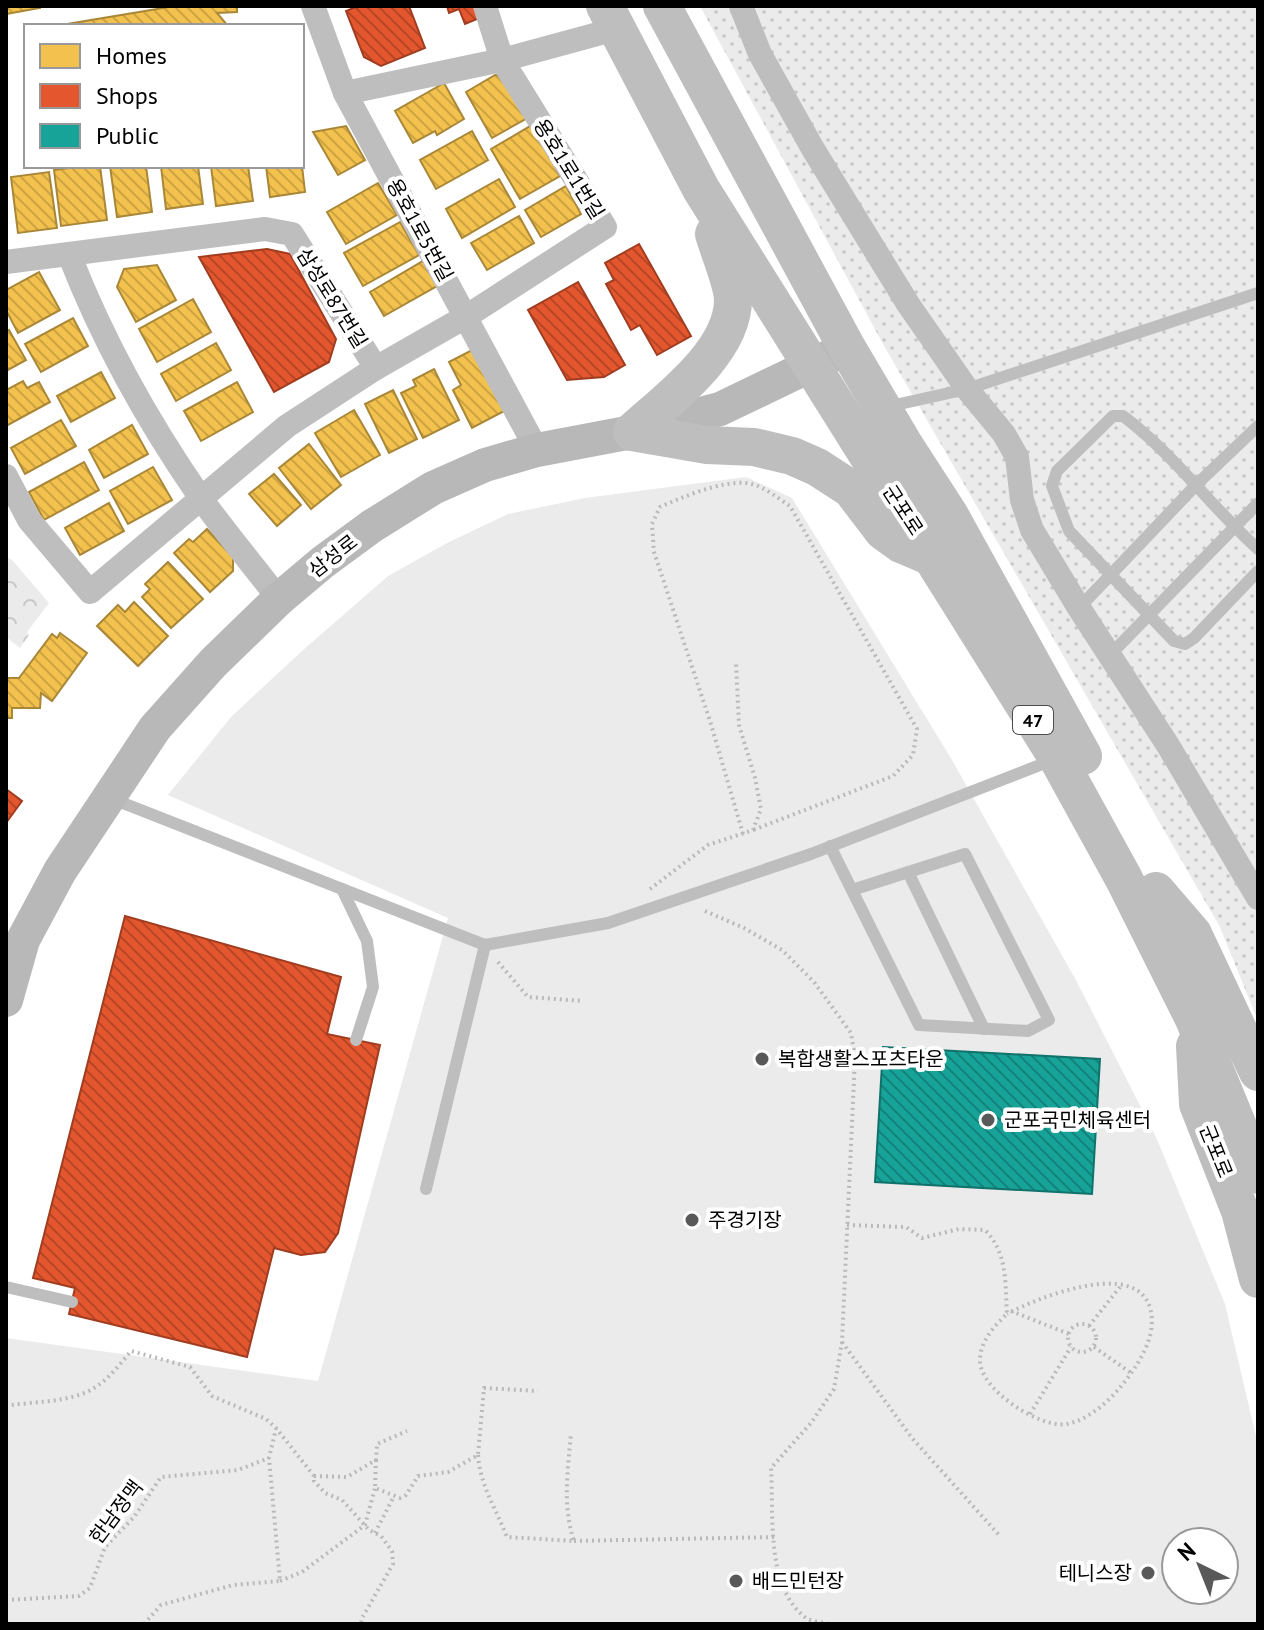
<svg xmlns="http://www.w3.org/2000/svg" width="1264" height="1630" viewBox="0 0 1264 1630" font-family="'PT Sans','Noto Sans KR',sans-serif">
<defs>
<pattern id="grass-dots" width="8" height="8" patternUnits="userSpaceOnUse" patternTransform="scale(2)"><rect width="8" height="8" fill="#ebebeb"/><path d="M2 2h.1M6 6h.1" fill="none" stroke="#c8c8c8" stroke-width="1.8" stroke-linecap="round"/></pattern>
<pattern id="park-crowns" width="20" height="18" patternUnits="userSpaceOnUse" patternTransform="scale(2)"><rect width="20" height="18" fill="#ebebeb"/><path d="M2 6a3 3 0 1 1 6 0M12 15a3 3 0 1 1 6 0" fill="none" stroke="#c8c8c8"/></pattern>
<pattern id="homes-back-hatch" width="6" height="6" patternUnits="userSpaceOnUse" patternTransform="scale(2)"><rect width="6" height="6" fill="#f2c14e"/><path d="M-1 5l2 2M0 0l6 6M5-1l2 2" fill="none" stroke="#cea442"/></pattern>
<pattern id="shops-back-hatch" width="6" height="6" patternUnits="userSpaceOnUse" patternTransform="scale(2)"><rect width="6" height="6" fill="#e4572e"/><path d="M-1 5l2 2M0 0l6 6M5-1l2 2" fill="none" stroke="#b64625"/></pattern>
<pattern id="public-back-hatch" width="6" height="6" patternUnits="userSpaceOnUse" patternTransform="scale(2)"><rect width="6" height="6" fill="#17a398"/><path d="M-1 5l2 2M0 0l6 6M5-1l2 2" fill="none" stroke="#12827a"/></pattern>
</defs>
<rect width="100%" height="100%" fill="#fff"/>
<polygon fill="url(#grass-dots)" points="700,6 1258,6 1258,1021 1220,927 883,344"/>
<polygon fill="url(#park-crowns)" points="6,557 12,560 49,603 27,632 29,635 20,648 6,637"/>
<path fill="#ebebeb" fill-rule="evenodd" d="M746,477L792,498L952,760L1077,982L1156,1137L1225,1304L1258,1445V1624H6V1338L318,1381L448,918L168,795L231,717L302,651L388,576L447,543L508,514L585,498ZM1176,1542H1224V1590H1176Z"/>
<g fill="url(#homes-back-hatch)" stroke="#a98737" stroke-width="2">
<polygon points="6,6 40,6 40,8 6,14"/>
<polygon points="175,6 237,6 237,12 217,13 228,26 55,26"/>
<polygon points="495,75 507,77 529,117 492,138 466,92"/>
<polygon points="444,83 464,119 437,135 435,131 413,143 395,111"/>
<polygon points="532,125 560,176 520,199 491,149"/>
<polygon points="346,126 365,160 338,175 313,132"/>
<polygon points="472,131 488,160 436,189 420,160"/>
<polygon points="84,166 100,166 107,220 61,226 54,170"/>
<polygon points="110,166 146,166 152,212 117,217"/>
<polygon points="161,166 198,166 203,204 166,209"/>
<polygon points="211,166 248,166 253,201 216,206"/>
<polygon points="266,166 302,166 305,192 270,197"/>
<polygon points="49,172 57,228 18,233 11,177"/>
<polygon points="499,179 515,207 462,238 446,209"/>
<polygon points="378,183 397,215 346,244 327,212"/>
<polygon points="566,186 581,214 541,237 525,210"/>
<polygon points="519,216 534,243 487,270 471,243"/>
<polygon points="400,222 419,255 363,286 344,253"/>
<polygon points="423,261 437,286 384,316 370,292"/>
<polygon points="157,265 176,300 136,322 117,287 124,269"/>
<polygon points="39,272 60,310 18,333 6,310 6,290"/>
<polygon points="193,299 211,332 157,362 139,329"/>
<polygon points="73,318 88,346 41,372 25,344"/>
<polygon points="9,330 26,360 6,371 6,332"/>
<polygon points="216,343 231,370 176,401 161,374"/>
<polygon points="474,349 506,410 472,428 453,390 461,385 449,362"/>
<polygon points="434,369 459,420 423,438 401,393 416,386 413,380"/>
<polygon points="101,372 115,398 71,422 57,396"/>
<polygon points="23,381 27,388 39,382 50,402 6,426 6,390"/>
<polygon points="237,382 253,412 201,441 184,411"/>
<polygon points="393,390 417,439 389,453 365,404"/>
<polygon points="354,410 380,455 341,477 315,433"/>
<polygon points="61,420 76,446 25,474 11,448"/>
<polygon points="132,425 148,454 104,478 89,450"/>
<polygon points="309,444 341,485 311,509 279,468"/>
<polygon points="84,462 99,490 44,520 29,492"/>
<polygon points="153,467 172,500 128,524 110,491"/>
<polygon points="274,474 301,505 277,526 249,494"/>
<polygon points="109,503 124,531 80,555 65,528"/>
<polygon points="207,529 233,557 233,571 210,592 174,553 189,539 193,542"/>
<polygon points="168,562 203,599 171,628 142,597 150,589 145,584"/>
<polygon points="134,602 168,636 138,666 97,626 118,605 125,612"/>
<polygon points="60,633 87,653 52,701 41,693 40,708 12,708 12,718 6,718 6,678 19,678 52,634 57,638"/>
</g>
<g fill="url(#shops-back-hatch)" stroke="#a03d20" stroke-width="2">
<polygon points="358,6 409,6 425,48 381,66 364,57 346,11"/>
<polygon points="447,6 478,6 482,17 465,24 459,9 449,13"/>
<polygon points="639,244 691,336 657,355 640,325 631,330 606,284 614,280 605,263"/>
<polygon points="267,249 290,254 336,339 329,362 274,392 199,257"/>
<polygon points="578,282 625,365 604,377 567,380 528,310"/>
<polygon points="6,789 22,801 6,823"/>
<polygon points="125,916 341,977 327,1034 380,1045 338,1233 325,1252 301,1255 274,1248 247,1357 69,1314 75,1288 33,1278"/>
</g>
<polygon fill="url(#public-back-hatch)" stroke="#10726a" stroke-width="2" points="883,1047 1100,1059 1092,1194 875,1182"/>
<g fill="none" stroke-linecap="round" stroke-linejoin="round">
<g stroke="#b9b9b9" stroke-width="4" stroke-dasharray="2 4" stroke-linecap="butt">
<path d="M743,834L710,721L654,552L652,524L660,507C683,497 720,481 745,483C762,484 777,498 790,506L917,729L913,755L893,776L753,830"/>
<polyline points="650,889 708,845 753,830 761,809 755,778 739,725 736,663"/>
<path d="M705,911L744,928L782,950L814,982L851,1033L855,1057L842,1342L834,1389L811,1423L771,1468C774,1515 765,1587 806,1618C812,1622 823,1622 829,1624"/>
<polyline points="498,962 528,997 583,1001"/>
<path d="M847,1225L906,1227L922,1238L959,1229L985,1230C1008,1253 1005,1284 1007,1314C994,1326 980,1342 980,1360C979,1389 1040,1429 1067,1424C1096,1418 1121,1389 1136,1366C1147,1348 1156,1329 1150,1308C1136,1258 1036,1298 1007,1314"/>
<polyline points="1011,1311 1069,1334"/>
<circle cx="1082" cy="1338" r="14"/>
<polyline points="1089,1326 1120,1287"/>
<polyline points="842,1342 912,1438 999,1535"/>
<polyline points="1094,1347 1131,1373"/>
<path d="M6,1406C34,1401 70,1403 94,1388C109,1379 120,1364 131,1351L190,1367L212,1396L266,1419L276,1428L314,1476V1481L325,1493L342,1500L369,1530L381,1536L392,1551L393,1564L362,1618L361,1624"/>
<polyline points="1030,1414 1071,1347"/>
<path d="M478,1455C480,1485 496,1509 507,1537L574,1541C562,1505 568,1470 571,1433"/>
<polyline points="376,1460 375,1488 400,1498 406,1495 418,1476 448,1472 478,1455 484,1388 538,1391"/>
<polyline points="314,1476 347,1477 376,1460 377,1444 407,1431"/>
<polyline points="375,1533 394,1496"/>
<polyline points="574,1541 775,1537"/>
<polyline points="280,1581 302,1572 365,1525 375,1488"/>
<polyline points="6,1600 79,1596 90,1588 105,1547 134,1517 161,1477 238,1470 269,1458"/>
<polyline points="144,1624 161,1605 233,1585 280,1581 269,1458 276,1429"/>
</g>
<g stroke="#bebebe" stroke-width="12">
<polyline points="886,407 967,389 1258,293"/>
<path d="M1258,549C1211,507 1174,454 1123,416H1113L1057,471L1052,486L1069,531L1174,641L1185,644L1194,638L1258,571"/>
<polyline points="1079,608 1197,484 1258,426"/>
<polyline points="1109,656 1258,503"/>
<polyline points="110,798 485,945 608,923 811,854 1053,760"/>
<polyline points="830,846 919,1025 1028,1031 1049,1020 965,854 852,890"/>
<polyline points="908,872 984,1029"/>
<polyline points="342,889 367,941 373,987 356,1040"/>
<polyline points="426,1189 485,945"/>
<polyline points="6,1287 72,1302"/>
</g>
<g stroke="#bebebe" stroke-width="24">
<polyline points="313,6 345,93 537,450"/>
<polyline points="741,6 760,54 813,149 908,304 967,389 1004,434 1017,457 1022,500 1032,530 1079,608 1169,747 1258,898"/>
<polyline points="345,93 502,60 616,29"/>
<path d="M69,254C102,339 148,422 200,497C225,532 253,565 279,599"/>
<polyline points="6,262 265,229 292,234 376,368"/>
<polyline points="6,476 29,520 90,592 287,426 376,368 467,316 605,227 502,60 485,6"/>
</g>
<polyline stroke="#b8b8b8" stroke-width="34" points="6,1000 23,940 60,871 155,728 213,663 279,599 323,562 372,526 433,488 485,465 537,450 632,432 720,409 847,348"/>
<g stroke="#bebebe" stroke-width="38">
<polyline points="605,6 701,189 1058,759 1124,879 1194,1019 1258,1175"/>
<polyline points="662,6 847,348 903,443 949,514 1083,756"/>
<polyline points="632,432 707,445 754,447 792,456 817,467 851,489 883,531 901,544 934,558"/>
<path d="M632,432C667,400 732,353 733,301C733,283 719,252 714,234"/>
<polyline points="1156,891 1193,934 1258,1072"/>
<polyline points="1195,1046 1198,1104 1240,1211 1258,1279"/>
</g>
</g>
<g fill="#595959" stroke="#fff" stroke-width="3">
<circle cx="762" cy="1059" r="8"/>
<circle cx="988" cy="1120" r="8"/>
<circle cx="692" cy="1220" r="8"/>
<circle cx="1148" cy="1573" r="8"/>
<circle cx="736" cy="1581" r="8"/>
</g>
<g text-anchor="middle" dominant-baseline="central" stroke-width="8" stroke-linejoin="round" paint-order="stroke">
<rect fill="#fff" stroke="#4c4c4c" stroke-width="2" x="1013" y="706" width="40" height="28" rx="6"/>
<g font-size="18" font-weight="bold" fill="#000">
<text x="1033" y="720">47</text>
</g>
<g font-size="20" fill="#000" stroke="#fff">
<text transform="translate(569 169) rotate(58)">용호1로1번길</text>
<text transform="translate(420 230) rotate(61)">용호1로5번길</text>
<text transform="translate(332 298) rotate(58)">삼성로87번길</text>
<text transform="translate(903 510) rotate(57)">군포로</text>
<text transform="translate(333 556) rotate(-38)">삼성로</text>
<text transform="translate(1216 1151) rotate(68)">군포로</text>
<text transform="translate(116 1512) rotate(-53)">한남정맥</text>
</g>
<g font-size="20" fill="#000" stroke="#fff" text-anchor="start">
<text x="778" y="1059">복합생활스포츠타운</text>
<text x="1004" y="1120">군포국민체육센터</text>
<text x="708" y="1220">주경기장</text>
<text x="1132" y="1573" text-anchor="end">테니스장</text>
<text x="752" y="1581">배드민턴장</text>
</g>
</g>
<rect width="1264" height="1630" fill="none" stroke="#000000" stroke-width="16"/>
<rect x="24" y="24" width="280" height="144" fill="#ffffff" stroke="#999999" stroke-width="2"/>
<rect x="40" y="44" width="40" height="24" fill="#f2c14e" stroke="#999999" stroke-width="2"/>
<text x="96" y="64" font-size="24" fill="#000000">Homes</text>
<rect x="40" y="84" width="40" height="24" fill="#e4572e" stroke="#999999" stroke-width="2"/>
<text x="96" y="104" font-size="24" fill="#000000">Shops</text>
<rect x="40" y="124" width="40" height="24" fill="#17a398" stroke="#999999" stroke-width="2"/>
<text x="96" y="144" font-size="24" fill="#000000">Public</text>
<g transform="translate(1200 1566) rotate(317)"><circle r="38" fill="#ffffff" stroke="#999999" stroke-width="2"/>
<path d="M0-6L14 30L0 20L-14 30Z" fill="#595959"/>
<text y="-12" font-size="22" font-weight="bold" text-anchor="middle" fill="#000000">N</text>
</g>
</svg>
